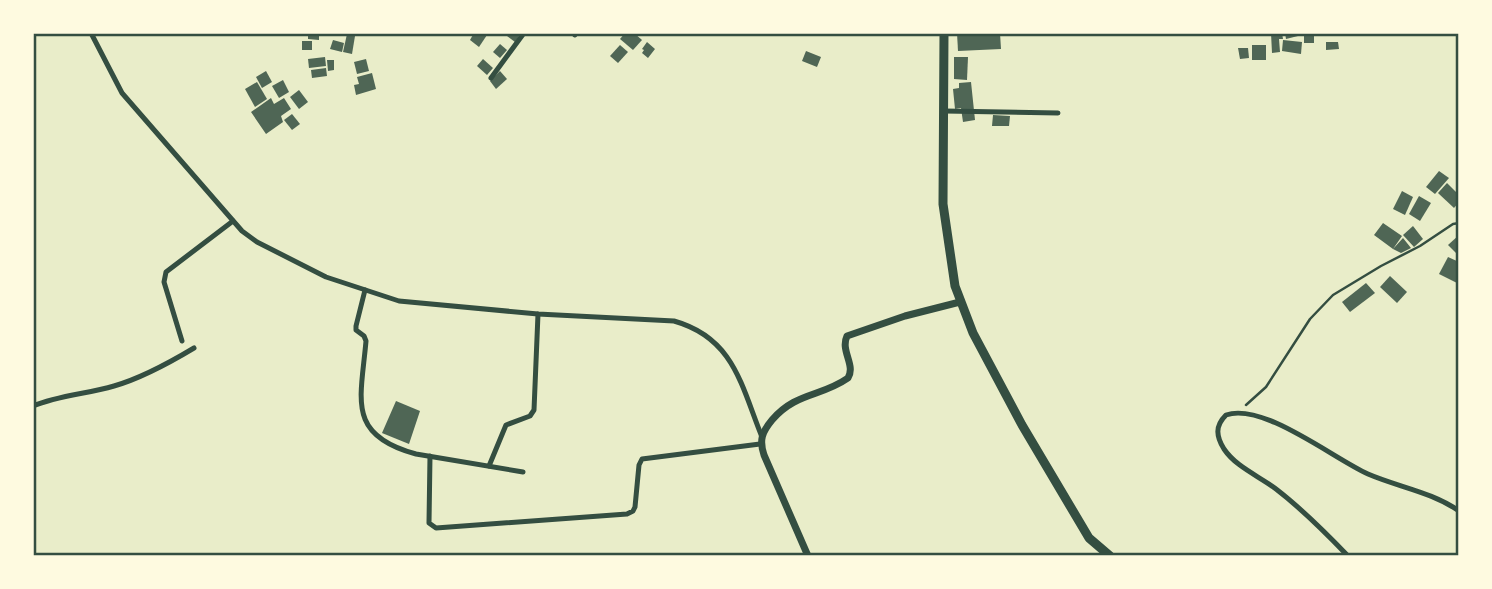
<svg xmlns="http://www.w3.org/2000/svg" width="1492" height="589" viewBox="0 0 1492 589" font-family="'Open Sans',sans-serif">
<rect width="100%" height="100%" fill="#e9edc9"/>
<g fill="#4f6655">
<polygon points="308,33 319,33 319,40 308,39"/>
<polygon points="474,33 487,35 479,47 470,40"/>
<polygon points="503,33 521,33 515,42"/>
<polygon points="625,33 634,33 642,40 633,50 620,39"/>
<polygon points="957,33 1000,33 1001,49 958,51"/>
<polygon points="1271,33 1282,33 1283,39 1279,39 1280,52 1272,53"/>
<polygon points="1285,33 1298,33 1298,36 1286,39"/>
<polygon points="347,34 355,36 352,54 343,52"/>
<rect x="1304" y="34" width="10" height="9"/>
<polygon points="333,40 344,43 342,52 330,49"/>
<polygon points="1283,40 1302,42 1301,54 1282,51"/>
<rect x="302" y="41" width="10" height="9"/>
<polygon points="647,42 655,49 648,58 642,53 644,50 642,49"/>
<polygon points="1326,42 1338,42 1339,49 1326,50"/>
<polygon points="500,44 507,50 500,58 493,52"/>
<polygon points="620,45 628,52 618,63 610,56"/>
<rect x="1252" y="45" width="14" height="15"/>
<polygon points="1238,48 1248,48 1249,58 1240,59"/>
<polygon points="806,51 821,57 817,67 802,61"/>
<polygon points="325,57 326,66 309,68 308,59"/>
<polygon points="954,57 968,57 967,80 954,79"/>
<polygon points="366,59 369,71 357,74 354,62"/>
<polygon points="483,59 493,68 487,75 477,66"/>
<polygon points="327,60 334,60 334,70 328,71"/>
<polygon points="326,68 327,76 312,78 311,70"/>
<polygon points="266,71 272,82 262,88 256,77"/>
<polygon points="500,71 507,79 496,89 490,81"/>
<polygon points="372,73 376,89 356,95 354,85 359,84 357,77"/>
<polygon points="283,80 289,92 279,98 272,86"/>
<polygon points="257,82 267,99 255,107 245,89"/>
<polygon points="971,82 975,120 963,122 961,108 955,109 953,89 959,88 959,83"/>
<polygon points="299,90 308,102 299,109 290,97"/>
<polygon points="271,98 274,104 284,98 291,109 281,116 283,122 266,134 251,112"/>
<polygon points="292,114 300,124 292,130 284,120"/>
<polygon points="993,115 1010,116 1009,126 992,126"/>
<polygon points="1439,171 1449,178 1435,194 1426,187"/>
<polygon points="1447,183 1459,195 1459,202 1454,208 1438,193"/>
<polygon points="1402,191 1413,197 1405,215 1393,209"/>
<polygon points="1419,196 1431,203 1420,221 1409,214"/>
<polygon points="1383,223 1402,236 1393,249 1403,238 1411,248 1401,253 1393,249 1374,235"/>
<polygon points="1413,226 1423,239 1414,247 1403,235"/>
<polygon points="1459,235 1459,252 1457,254 1448,245"/>
<polygon points="1448,257 1459,262 1457,283 1439,274"/>
<polygon points="1390,276 1407,292 1397,303 1380,287"/>
<polygon points="1366,283 1375,293 1350,312 1342,302"/>
<polygon points="396,401 420,411 409,444 382,433"/>
</g>
<g fill="none" stroke-linecap="round" stroke-linejoin="round">
<polyline stroke="#344e41" stroke-width="2.5" points="1246,405 1266,387 1310,319 1333,295 1381,266 1420,246 1453,224 1459,223"/>
<g stroke="#344e41" stroke-width="5">
<path d="M91,33L122,93L242,231L257,242L326,277L399,301L538,314L674,321C734,338 741,385 762,437"/>
<polyline points="575,35 576,33"/>
<polyline points="491,78 524,33"/>
<polyline points="944,111 1058,113"/>
<path d="M365,290L356,326V330L364,336L366,341C361,399 346,435 416,454L523,472"/>
<polyline points="182,341 164,282 166,272 233,221"/>
<path d="M33,406C59,395 87,394 114,386C142,378 169,363 194,348"/>
<polyline points="430,456 429,523 436,528 627,514 633,511 635,507 639,465 642,459 760,444"/>
<polyline points="489,466 506,425 530,416 534,410 538,314"/>
<path d="M1348,556C1325,532 1302,509 1276,489C1259,476 1236,467 1224,449C1216,436 1215,426 1226,415C1263,402 1334,459 1368,474C1398,487 1432,492 1459,511"/>
</g>
<path stroke="#344e41" stroke-width="7" d="M808,556L764,455C759,440 762,432 772,420C796,392 821,397 848,378C856,365 840,351 847,336L905,316L960,302"/>
<polyline stroke="#344e41" stroke-width="9" points="944,33 943,204 955,286 973,333 1022,425 1089,538 1110,556"/>
</g>
<rect width="1492" height="589" fill="none" stroke="#fefae0" stroke-width="70"/>
<rect x="35" y="35" width="1422" height="519" fill="none" stroke="#344e41" stroke-width="2.5"/>
</svg>
